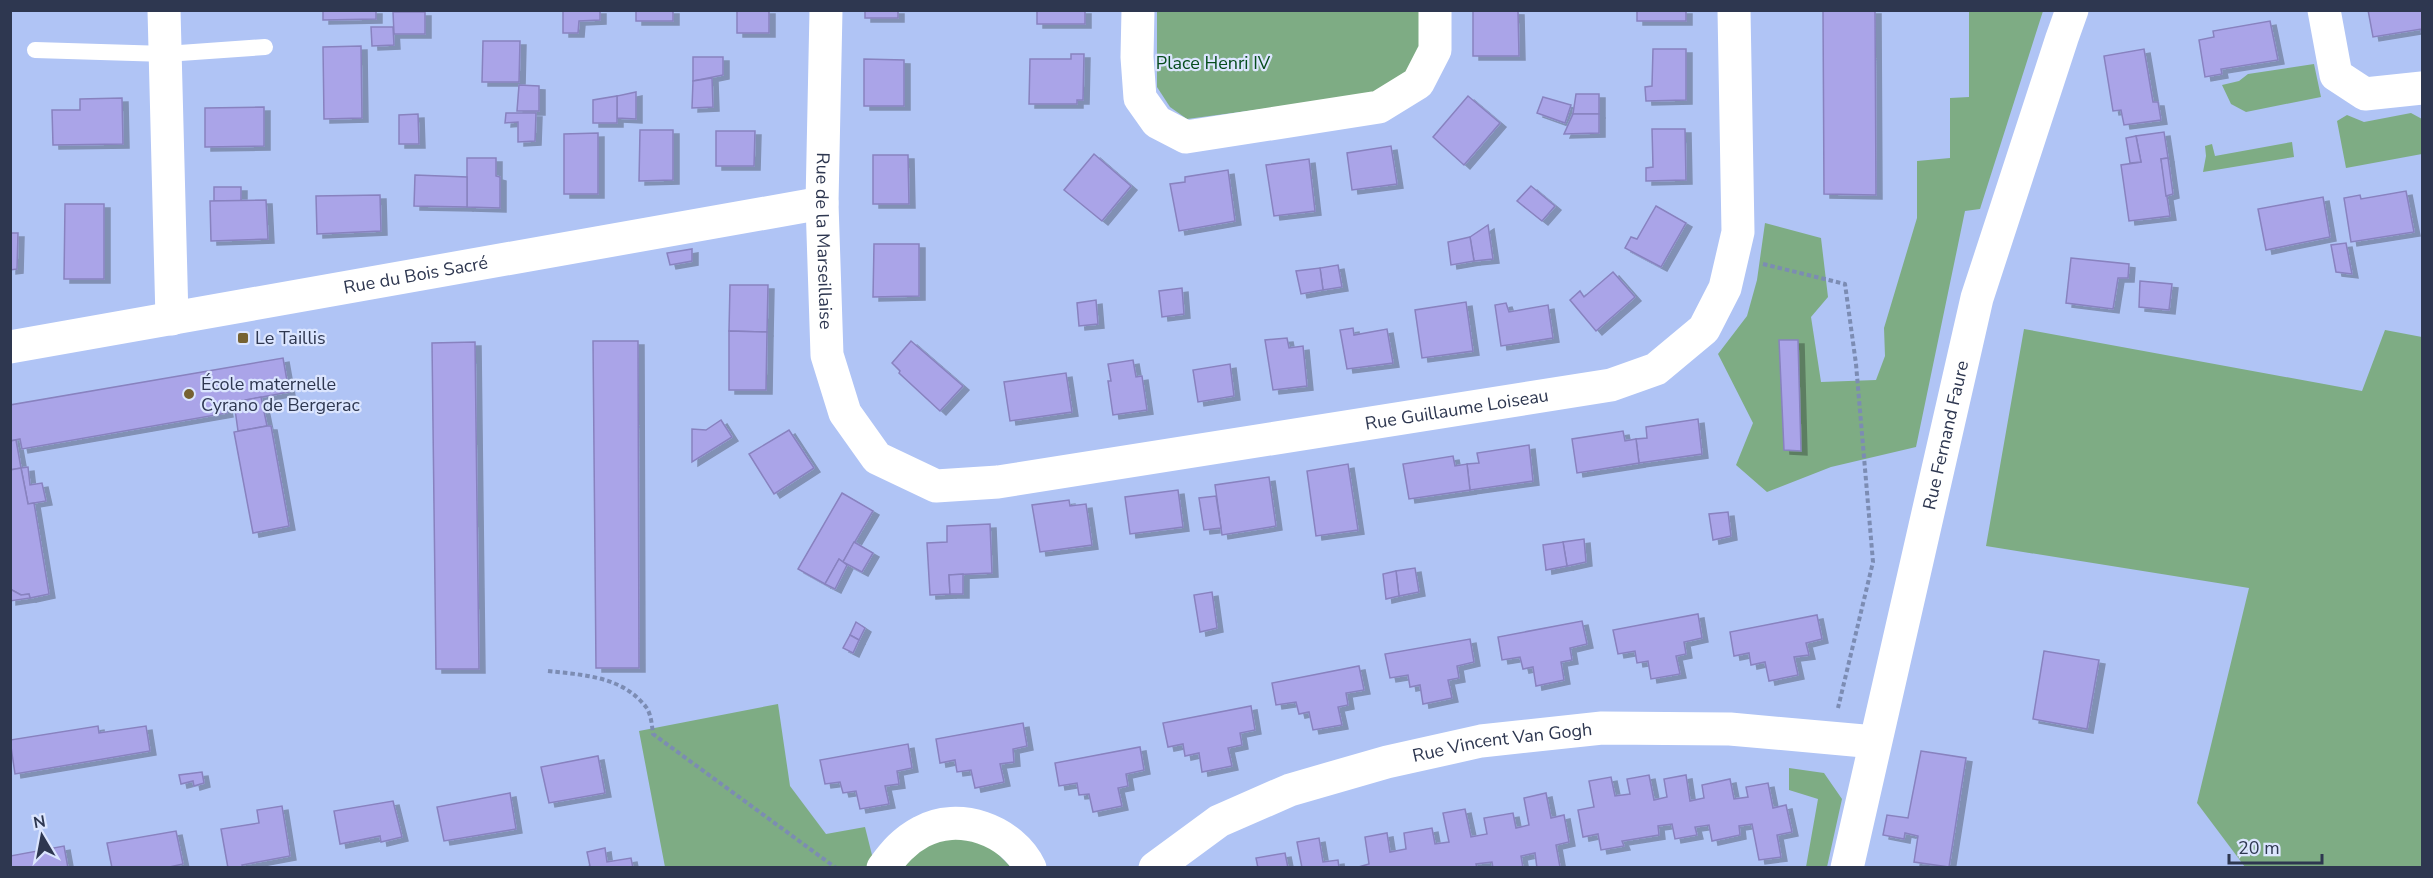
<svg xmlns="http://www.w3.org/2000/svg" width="2433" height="878" viewBox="0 0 2433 878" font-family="'Nunito Sans',sans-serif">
<defs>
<filter id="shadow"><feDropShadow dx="6" dy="4" stdDeviation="0" flood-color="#0004"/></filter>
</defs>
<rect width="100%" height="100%" fill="#b0c4f5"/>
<g fill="#7eac84">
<polygon points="1157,11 1422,11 1423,52 1413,76 1385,93 1187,119 1170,107 1157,87"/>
<polygon points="1969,11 2043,11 1980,209 1965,211 1916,447 1831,467 1767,492 1736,465 1753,423 1718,354 1747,316 1757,280 1765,223 1821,238 1828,297 1811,317 1821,382 1876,380 1885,356 1884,328 1917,218 1917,161 1950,158 1950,98 1969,97"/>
<polygon points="2314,64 2321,97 2246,112 2231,104 2222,85 2239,81 2248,74"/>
<polygon points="2411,113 2422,119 2422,154 2346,168 2337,121 2347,115 2364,122"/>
<polygon points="2292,142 2294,157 2203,172 2206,156 2205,146 2212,144 2215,156"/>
<polygon points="2024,329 2362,391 2385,330 2422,337 2422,867 2245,867 2197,803 2249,588 1986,546"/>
<polygon points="778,704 790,786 826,834 865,827 873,859 870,867 665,867 639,731"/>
<polygon points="1789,768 1824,773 1842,799 1827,867 1806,867 1818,799 1789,790"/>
<polygon points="954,835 989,845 1012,868 895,868 909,852"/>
</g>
<g fill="#aaa4e8" stroke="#8882bf" stroke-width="1.5" filter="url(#shadow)">
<polygon points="323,10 376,10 376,19 323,20"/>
<polygon points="563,10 600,10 600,20 579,21 578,33 563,33"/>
<rect x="636" y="10" width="37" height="11"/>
<rect x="737" y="10" width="32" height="23"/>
<rect x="865" y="10" width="33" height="8"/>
<rect x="1037" y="10" width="48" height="14"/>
<polygon points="1473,10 1518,11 1519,56 1473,56"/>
<rect x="1637" y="10" width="49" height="11"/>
<polygon points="1823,10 1875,10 1876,195 1824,194"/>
<polygon points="2368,10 2422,10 2422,34 2421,29 2373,37"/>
<polygon points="393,12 425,12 425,34 394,34"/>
<polygon points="2270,21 2278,60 2221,69 2222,74 2205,77 2199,40 2214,37 2213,31"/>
<polygon points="371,27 393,27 394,45 372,46"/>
<polygon points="483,41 520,41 519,82 482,82"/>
<polygon points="361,46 362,118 324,119 323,47"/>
<polygon points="1653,49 1686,49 1686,100 1646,101 1645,87 1652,86"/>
<polygon points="2144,49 2153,102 2158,102 2161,120 2124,125 2121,110 2113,111 2104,56"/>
<polygon points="1071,54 1084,54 1083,100 1077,100 1077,104 1029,104 1030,59 1071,59"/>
<polygon points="693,57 723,57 723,75 693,81"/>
<polygon points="864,59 904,60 904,106 864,106"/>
<polygon points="712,78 713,107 692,108 693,81"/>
<polygon points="519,85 539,86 539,111 517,111"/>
<polygon points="636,92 636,119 617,118 617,96"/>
<polygon points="1576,94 1599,94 1599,114 1573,114"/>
<polygon points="617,96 617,123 593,123 593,100"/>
<polygon points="1468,96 1500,123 1464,165 1433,137"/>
<polygon points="1543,97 1571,105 1565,123 1537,113"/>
<polygon points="122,98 123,144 53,145 52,110 80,110 80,99"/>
<polygon points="264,107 264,146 205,147 205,108"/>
<polygon points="506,113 536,113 535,141 518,142 518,122 505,123"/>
<polygon points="418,114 419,144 399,144 399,115"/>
<polygon points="1573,114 1599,114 1599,133 1564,134"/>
<polygon points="1652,129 1685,129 1686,180 1646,181 1646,168 1653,167"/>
<polygon points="640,130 673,130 673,180 639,181"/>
<polygon points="716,131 755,131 754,166 716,166"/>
<polygon points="2164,132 2168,158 2161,159 2170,216 2129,221 2121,165 2141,162 2136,136"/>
<polygon points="598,133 598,194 564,194 564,134"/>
<polygon points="2136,136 2141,162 2130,163 2126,138"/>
<polygon points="1391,146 1397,184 1352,190 1347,153"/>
<polygon points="1094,154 1131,186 1102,221 1064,190"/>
<polygon points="873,155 908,155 909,204 873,204"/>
<polygon points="467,158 496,158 496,176 500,177 500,208 467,207"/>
<polygon points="2168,158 2173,194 2166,196 2161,159"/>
<polygon points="1309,159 1315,211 1274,216 1266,165"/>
<polygon points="1228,170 1235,221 1179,231 1170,184 1185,182 1185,177"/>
<polygon points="415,175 467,177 467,207 414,206"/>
<polygon points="1531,186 1555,206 1542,221 1517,201"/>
<rect x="214" y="187" width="27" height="14"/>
<polygon points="2406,191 2414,232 2351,242 2344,198 2360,195 2361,199"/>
<polygon points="380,195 381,231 317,234 316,196"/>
<polygon points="2323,197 2330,237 2266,250 2258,209"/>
<polygon points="266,200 268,239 211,241 210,201"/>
<polygon points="65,204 104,204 104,279 64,279"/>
<polygon points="1656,206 1686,223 1661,267 1625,248 1631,237 1637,239"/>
<polygon points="1488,225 1493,259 1474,261 1470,237"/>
<polygon points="10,233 18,233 17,269 10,270"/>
<polygon points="1470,237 1474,261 1451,265 1448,242"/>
<polygon points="2346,243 2352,274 2336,272 2331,245"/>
<polygon points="874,244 919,244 919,296 873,297"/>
<polygon points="692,249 692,261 670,265 667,253"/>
<polygon points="2071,258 2129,264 2128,278 2118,278 2113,309 2066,303"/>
<polygon points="1338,265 1342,287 1323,290 1320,268"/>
<polygon points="1320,268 1323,290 1301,294 1296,271"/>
<polygon points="1613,272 1635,297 1596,331 1570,300 1580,291 1584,297"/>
<polygon points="2140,281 2172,284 2169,310 2139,307"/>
<polygon points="730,285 768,285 767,332 729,331"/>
<polygon points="1182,288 1184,314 1162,317 1159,291"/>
<polygon points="1096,300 1098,324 1079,326 1077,303"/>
<polygon points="1466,302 1473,351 1422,358 1415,310"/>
<polygon points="1506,303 1509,312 1548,305 1553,338 1501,346 1495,305"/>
<polygon points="1353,328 1354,335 1387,329 1393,363 1347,369 1340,330"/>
<polygon points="729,331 767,332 766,390 729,390"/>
<polygon points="1287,338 1289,348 1303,346 1307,386 1273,390 1265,340"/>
<polygon points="1779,340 1798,340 1801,451 1784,450"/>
<polygon points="593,341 638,341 639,668 596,668"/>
<polygon points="911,341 963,386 940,411 899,373 900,371 892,363"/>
<polygon points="475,342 479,669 436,669 432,343"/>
<polygon points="283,358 289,392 225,404 227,413 22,449 20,439 10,441 10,405"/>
<polygon points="1133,360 1136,377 1142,376 1147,410 1113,415 1108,381 1111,381 1108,364"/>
<polygon points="1230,364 1234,396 1198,402 1193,370"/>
<polygon points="1066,373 1072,412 1010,421 1004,382"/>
<polygon points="261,397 267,426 238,431 234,402"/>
<polygon points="1698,419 1702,454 1639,463 1636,439 1647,438 1646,427"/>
<polygon points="721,420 732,437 692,462 692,429 706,430"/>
<polygon points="267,426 271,426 289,526 253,533 234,432"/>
<polygon points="789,430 814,468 774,494 749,454"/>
<polygon points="1623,431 1625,441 1636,439 1639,463 1577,473 1572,439"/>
<polygon points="16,440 21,468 10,470 10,441"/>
<polygon points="1529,445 1533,481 1470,490 1467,464 1479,463 1477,453"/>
<polygon points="1453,456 1455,466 1467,464 1470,490 1409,499 1403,464"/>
<polygon points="1348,464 1358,530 1316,536 1307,471"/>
<polygon points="28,467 30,485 42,483 46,501 28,504 21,468"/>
<polygon points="21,468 28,504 34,503 49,594 30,598 29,594 21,595 10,589 10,470"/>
<polygon points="1269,477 1276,526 1222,535 1215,485"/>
<polygon points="1178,490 1183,527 1130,534 1125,497"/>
<polygon points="842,493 873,511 843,562 839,559 825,584 798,569"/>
<polygon points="1216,496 1221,528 1204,530 1199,498"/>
<polygon points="1069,500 1070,506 1086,504 1092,545 1040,552 1032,505"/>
<polygon points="1728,512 1731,536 1713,540 1709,514"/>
<polygon points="990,524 992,573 949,575 950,594 930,595 927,543 947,542 947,526"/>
<polygon points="1584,539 1586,562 1567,566 1563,542"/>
<polygon points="854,542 873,553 862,572 843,562"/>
<polygon points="1563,542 1567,566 1546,570 1543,545"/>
<polygon points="839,559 847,565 835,589 825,584"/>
<polygon points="1415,568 1419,592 1399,596 1396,571"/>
<polygon points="1396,571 1399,596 1386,599 1383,574"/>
<polygon points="963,574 963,594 950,594 949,575"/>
<polygon points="10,589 21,595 29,594 30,598 10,601"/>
<polygon points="1212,592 1217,628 1200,632 1194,595"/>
<polygon points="1698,614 1702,638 1684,642 1686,654 1676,656 1680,674 1651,679 1648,661 1637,663 1635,651 1618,654 1613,630"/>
<polygon points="1817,615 1822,639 1806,643 1809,655 1794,657 1798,675 1769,681 1765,662 1751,665 1749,653 1734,656 1730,632"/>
<polygon points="1582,621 1587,644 1570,648 1572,660 1561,662 1564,680 1536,686 1533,667 1523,669 1520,657 1502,660 1498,637"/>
<polygon points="856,622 865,628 859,640 850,635"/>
<polygon points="850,635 859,640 853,653 843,648"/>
<polygon points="1470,639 1474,662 1457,666 1459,678 1448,680 1452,698 1423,704 1420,685 1410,687 1408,675 1390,678 1385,654"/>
<polygon points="2044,651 2099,660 2087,729 2033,719"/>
<polygon points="1359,666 1364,690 1346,693 1348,705 1338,707 1342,725 1313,730 1309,712 1299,714 1296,702 1276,705 1272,683"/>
<polygon points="1251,706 1255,730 1240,733 1242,745 1228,748 1232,766 1202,772 1199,753 1185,756 1183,744 1168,747 1163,723"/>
<polygon points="1023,723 1027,746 1013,749 1014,762 1000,764 1004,782 975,788 971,770 957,772 955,760 940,763 936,739"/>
<polygon points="98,726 99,733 146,726 150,751 15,774 10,740"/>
<polygon points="908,744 912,768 897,771 899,784 885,786 889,804 860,809 856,791 843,793 840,782 825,784 820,760"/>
<polygon points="1140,747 1144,770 1126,774 1128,786 1118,788 1122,806 1093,812 1089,794 1079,795 1077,783 1059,786 1055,763"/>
<polygon points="1921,751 1966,758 1949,867 1914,862 1918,836 1905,833 1904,839 1883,835 1887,815 1908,818"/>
<polygon points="598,756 605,793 549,803 541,767"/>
<polygon points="202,772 204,783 194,786 193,781 181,784 179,775"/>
<polygon points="1649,775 1654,800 1667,797 1664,779 1686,775 1690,801 1704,798 1702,785 1730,779 1734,799 1748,797 1746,787 1768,783 1773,808 1786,805 1792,832 1777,835 1781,857 1759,860 1752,824 1739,826 1740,835 1712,841 1709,825 1695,827 1697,835 1675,839 1672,824 1658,826 1659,835 1622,841 1624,846 1601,850 1598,834 1583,837 1578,810 1594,807 1589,781 1611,777 1615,796 1630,794 1627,779"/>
<polygon points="510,793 516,829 444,841 437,807"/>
<polygon points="1546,793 1551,818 1564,815 1569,842 1556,845 1560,867 1537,868 1535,853 1521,856 1523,868 1493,868 1492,862 1476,864 1477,868 1355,868 1369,864 1365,837 1387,833 1390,852 1406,849 1404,833 1432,828 1435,844 1449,842 1443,813 1465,809 1471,837 1487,834 1484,818 1513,813 1516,828 1529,825 1524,798"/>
<polygon points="393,801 402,837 381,842 380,836 340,844 334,811"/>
<polygon points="282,806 290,856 242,865 243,868 228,868 221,829 259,823 257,810"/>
<polygon points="176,831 183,864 165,868 112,868 107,843"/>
<polygon points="1319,838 1323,862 1338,860 1339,868 1302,868 1297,842"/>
<polygon points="64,846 68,868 10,868 10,856"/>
<polygon points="605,848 607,862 631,858 633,868 585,868 590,866 587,852"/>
<polygon points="1285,853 1288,868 1258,868 1256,858"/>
</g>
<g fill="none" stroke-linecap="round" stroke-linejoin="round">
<g stroke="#7c8cb3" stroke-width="4" stroke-dasharray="4.5 3" stroke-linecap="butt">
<polyline points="1763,264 1845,284 1856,364 1873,562 1838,708"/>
<path d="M548,671C583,675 622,676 646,707C651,713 652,726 653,734L836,868"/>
</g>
<polyline stroke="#fff" stroke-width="16" points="35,50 166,54 265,47"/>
<g stroke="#fff" stroke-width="33">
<polyline points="164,10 172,319"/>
<path id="s1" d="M826,10L822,203L827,355L845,413L877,458L936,486L998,482L1611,385L1656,369L1704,329L1725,288L1738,232L1734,10"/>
<polyline points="1138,10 1137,57 1140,98 1157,122 1186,137 1379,107 1418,83 1435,50 1435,10"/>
<polyline points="2324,10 2336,75 2365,94 2422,88"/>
<path id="s2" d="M10,347L822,203"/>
<path d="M883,868C894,853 904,841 921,832C958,811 1012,830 1030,868"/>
<path id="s3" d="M1155,868L1219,821L1290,790L1387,762L1481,741L1602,728L1730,729L1875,742"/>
<path id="s4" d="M1847,868L1977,298L2062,38L2072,10"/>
</g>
</g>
<g fill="#766231" stroke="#dbe5fe" stroke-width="2">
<rect x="237" y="332" width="12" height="12" rx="3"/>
<circle cx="189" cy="394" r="6"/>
</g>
<g text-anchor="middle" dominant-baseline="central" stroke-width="4.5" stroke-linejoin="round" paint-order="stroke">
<g font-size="18" fill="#064c1d" stroke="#dbe5fe">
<text x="1213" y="63">Place Henri IV</text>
</g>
<g font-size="18" fill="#2e3750" stroke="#dbe5fe">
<text stroke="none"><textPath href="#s1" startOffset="231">Rue de la Marseillaise</textPath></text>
<text stroke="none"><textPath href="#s2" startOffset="412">Rue du Bois Sacré</textPath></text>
<text stroke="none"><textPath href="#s1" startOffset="1053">Rue Guillaume Loiseau</textPath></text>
<text stroke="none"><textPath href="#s4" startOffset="444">Rue Fernand Faure</textPath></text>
<text stroke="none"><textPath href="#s3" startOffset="375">Rue Vincent Van Gogh</textPath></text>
</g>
<g font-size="18" fill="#2e3750" stroke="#dbe5fe" text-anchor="start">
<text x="255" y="338">Le Taillis</text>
<text x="201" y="384">École maternelle<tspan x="201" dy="21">Cyrano de Bergerac</tspan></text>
</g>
</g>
<rect width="2433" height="878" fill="none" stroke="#2e3750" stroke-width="24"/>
<g transform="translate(42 836) rotate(350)" stroke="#dbe5fe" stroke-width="4.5" paint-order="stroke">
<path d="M0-4.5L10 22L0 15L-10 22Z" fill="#2e3750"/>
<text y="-9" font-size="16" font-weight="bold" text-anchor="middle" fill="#2e3750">N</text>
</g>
<path d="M2229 854v9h93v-9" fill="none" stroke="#2e3750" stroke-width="3"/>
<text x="2238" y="854" font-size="18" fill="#2e3750" stroke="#dbe5fe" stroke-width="4.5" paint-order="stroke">20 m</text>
</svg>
